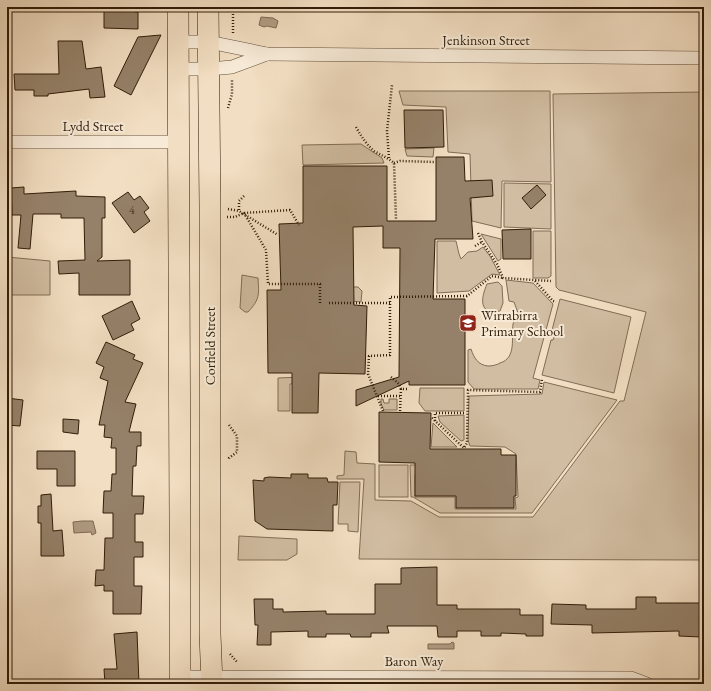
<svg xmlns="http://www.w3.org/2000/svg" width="711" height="691" viewBox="0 0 711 691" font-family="'EB Garamond',serif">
<rect width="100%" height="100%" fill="#f2dec2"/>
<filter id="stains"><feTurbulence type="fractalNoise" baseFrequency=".005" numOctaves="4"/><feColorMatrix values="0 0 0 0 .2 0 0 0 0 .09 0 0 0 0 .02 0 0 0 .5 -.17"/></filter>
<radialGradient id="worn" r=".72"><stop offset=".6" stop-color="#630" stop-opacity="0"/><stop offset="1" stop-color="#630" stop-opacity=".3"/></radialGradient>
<g fill="#d1bda2" stroke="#806d55">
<polygon points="399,91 550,91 551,182 502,181 501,228 472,221 470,154 448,152 446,107 403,105"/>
<polygon points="704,92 704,560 359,559 364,479 337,479 337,476 344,475 345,451 356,452 357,463 375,464 375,500 411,501 439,517 533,517 620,401 624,401 646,312 559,290 556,287 553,94"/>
<polygon points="361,144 382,158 384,163 303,165 302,145"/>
<polygon points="434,148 433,157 407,156 405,149"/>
<polygon points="504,183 551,184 551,229 504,227"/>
<polygon points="533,231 551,231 551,276 548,278 533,278"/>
<polygon points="481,234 501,239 501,259 498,261"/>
<polygon points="437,241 456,241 459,254 461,259 468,252 477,251 483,247 490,256 500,275 492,274 469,291 437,293"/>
<polygon points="7,257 50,261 50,295 7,295"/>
<path d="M242,275L258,278C259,295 260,299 248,312H245L240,308Z"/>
<path d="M506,280L533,283L553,304L533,378L540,380L538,389H474L468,382V350L471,349C474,358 478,365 488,366C492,366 497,365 500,363C517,358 511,337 513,324C514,320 517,317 518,313L514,302L509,301Z"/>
<path d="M498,282L502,286L503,303L500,311C478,315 481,298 487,284Z"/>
<polygon points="330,287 358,287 362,291 361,302 352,301"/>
<polygon points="560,299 631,317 614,393 542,375 551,340 553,340 555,335 551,334"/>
<polygon points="301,377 301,383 290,384 290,411 278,411 278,378"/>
<polygon points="544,382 617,400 532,513 440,513 413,497 411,497 410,465 431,465 415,474 415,497 455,497 455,509 516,509 515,498 518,497 516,454 505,447 470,446 468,440 469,396 542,394"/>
<polygon points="420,388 464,388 464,411 425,411 419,403"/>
<polygon points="381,399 383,399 384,403 389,403 389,399 397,399 397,410 384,410 381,404"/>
<polygon points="464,415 464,440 461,441 440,422 438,416"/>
<polygon points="433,423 457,447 431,447"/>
<rect x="379" y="465" width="29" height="32"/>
<polygon points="340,482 360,482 358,532 348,531 348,524 338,524"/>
<polygon points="239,536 297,539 297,554 287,560 238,560"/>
</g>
<g fill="#b09c83" stroke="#7d6952">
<polygon points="261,17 273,18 278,21 276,28 267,26 264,27 259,25"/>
<polygon points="82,521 93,521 96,533 92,535 91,532 74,533 73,522"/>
<polygon points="452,642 454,643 454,649 428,649 428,644 450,644"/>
</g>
<g fill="#958169" stroke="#301d08">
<polygon points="116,7 135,7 135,12 138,12 138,29 104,28 104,8 116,8"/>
<polygon points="161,35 131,95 114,86 138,37"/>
<polygon points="58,41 82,41 86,69 101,67 105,97 90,98 89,89 48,94 48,96 34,96 34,90 15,90 14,74 59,74"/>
<polygon points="404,110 443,110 444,147 405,148"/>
<polygon points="436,157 464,157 465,181 492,180 493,196 470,198 473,239 435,239 433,299 465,299 465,385 409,385 409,381 356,406 356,390 399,377 400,248 383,248 383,226 353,227 354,305 367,306 365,374 319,373 318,413 292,413 292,373 268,373 267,290 281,290 279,224 303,223 303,166 387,166 387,221 436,221"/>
<polygon points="537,185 546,195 531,209 522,198"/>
<polygon points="24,187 24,194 76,191 76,196 105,197 105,218 102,218 102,257 97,261 130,260 130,295 79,295 79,273 59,274 58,261 85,260 84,218 61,218 61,214 33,214 30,249 18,248 21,215 12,215 11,188"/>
<polygon points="128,192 134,200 140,196 149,208 144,212 150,221 134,233 112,203"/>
<polygon points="531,229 531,259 503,259 502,230"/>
<polygon points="132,301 140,319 131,324 134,330 113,340 102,316"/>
<polygon points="106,342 135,355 133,359 143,363 125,402 136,404 129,432 141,432 141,446 137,446 136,466 133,466 132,496 144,496 143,514 135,514 135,542 143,542 143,557 134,557 134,586 142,586 141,614 113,614 113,591 104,591 104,585 95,586 96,570 104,570 105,538 113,538 113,513 103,513 104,491 111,491 112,474 116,474 116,448 111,448 112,438 104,437 105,425 99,425 108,381 100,378 104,367 96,363"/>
<polygon points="7,398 23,400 20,426 7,425"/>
<polygon points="379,412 431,413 430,449 501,449 501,455 516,455 516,496 514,496 514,508 456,508 456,496 415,496 415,463 379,462"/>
<polygon points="63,419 79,420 78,434 63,432"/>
<polygon points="37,451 75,451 75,486 57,486 57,469 37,469"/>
<polygon points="291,474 308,474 308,478 327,478 328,482 338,482 337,505 333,505 333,531 267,529 255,521 253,480 264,481 264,478 269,477 291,478"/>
<polygon points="51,494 53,531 62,530 64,556 41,556 41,523 38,523 38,506 41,506 41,495"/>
<polygon points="437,567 437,605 457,605 457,609 520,609 520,615 543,615 543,636 526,636 526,634 501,633 501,636 481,636 481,631 457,631 457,637 438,637 437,626 387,626 389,633 371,633 371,637 351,637 350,634 326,634 326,637 308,637 308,631 271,632 271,645 257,645 258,625 255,625 254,599 273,599 273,609 283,609 283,612 326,611 326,614 375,614 375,584 401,584 401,568"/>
<polygon points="636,597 656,597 656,603 704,603 704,623 701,623 701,637 679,636 679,631 592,633 592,625 551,624 552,604 586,605 586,609 636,609"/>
<polygon points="137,632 139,684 105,684 104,669 117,669 114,634"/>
</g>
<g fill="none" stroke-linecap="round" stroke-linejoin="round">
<defs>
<g id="minor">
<polyline points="177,42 209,42 267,54 704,58"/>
<polyline points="178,69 209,69 232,67 267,54"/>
<polyline points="7,142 178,142"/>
<polyline points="179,677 631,678 647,684"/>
</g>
<g id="primary">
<polyline points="178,7 180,521 180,684"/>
<polyline points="208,7 210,207 210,634 212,684"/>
</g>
</defs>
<use href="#minor" stroke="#604d36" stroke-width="14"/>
<use href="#primary" stroke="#301d08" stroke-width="22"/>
<g stroke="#301d08" stroke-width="2.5" stroke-dasharray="1 2" stroke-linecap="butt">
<polyline points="233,33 233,7"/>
<polyline points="228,108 232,94 232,80"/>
<path d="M356,127C361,136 366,144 374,151C381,155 388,158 394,163L396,219"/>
<polyline points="389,158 387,131 392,85"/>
<polyline points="394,163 400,161 434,162"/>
<polyline points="244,196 239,201 239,211 278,235"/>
<polyline points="228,209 239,211"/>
<polyline points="244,213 266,250 268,284 320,284 320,303"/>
<polyline points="227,217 235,217 244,213 290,210 299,225"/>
<polyline points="478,233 482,242 497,264 503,278 551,281"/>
<polyline points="475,246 482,242"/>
<polyline points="535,281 553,301 556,302"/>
<polyline points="329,303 390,303"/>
<polyline points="391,377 399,384 401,389"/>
<polyline points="378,396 400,396"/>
<polyline points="383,411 368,374 369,356 390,355 390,297 467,296 492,276 503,278"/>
<polyline points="400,411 401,389 408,389"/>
<polyline points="432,418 464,448 467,443 468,390 540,392 542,379"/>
<polyline points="435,421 435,413 466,413"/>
<polyline points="229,425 237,436 237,452 229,458 229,459"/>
<polyline points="230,654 237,662"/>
</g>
<use href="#minor" stroke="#f7ead7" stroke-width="13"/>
<use href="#primary" stroke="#f2dec2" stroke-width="21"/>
</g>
<defs>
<symbol id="school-square" viewBox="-11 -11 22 22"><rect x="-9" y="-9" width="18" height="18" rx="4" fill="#8f2418" stroke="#f7ead7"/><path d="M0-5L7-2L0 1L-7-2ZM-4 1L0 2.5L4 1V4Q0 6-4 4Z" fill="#fff"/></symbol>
</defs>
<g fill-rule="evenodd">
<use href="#school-square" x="458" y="313" width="20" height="20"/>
</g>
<g text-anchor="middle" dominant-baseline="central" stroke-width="4" stroke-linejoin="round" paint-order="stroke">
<g font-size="12" fill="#493620">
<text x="132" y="210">4</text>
</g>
<g font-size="14" fill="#301d08" stroke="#f7ead7">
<text x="486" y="40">Jenkinson Street</text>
<text x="93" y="126">Lydd Street</text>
<text transform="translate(210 346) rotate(-90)">Corfield Street</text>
<text x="414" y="661">Baron Way</text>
</g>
<g font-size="14" fill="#301d08" stroke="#f7ead7" text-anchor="start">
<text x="481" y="315">Wirrabirra<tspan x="481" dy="16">Primary School</tspan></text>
</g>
</g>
<rect width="711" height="691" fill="none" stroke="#f2dec2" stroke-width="24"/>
<rect x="8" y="8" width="695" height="675" fill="none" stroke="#301d08" stroke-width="2"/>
<rect x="12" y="12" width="687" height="667" fill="none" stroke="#301d08"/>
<rect width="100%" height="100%" filter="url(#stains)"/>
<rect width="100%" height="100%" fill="url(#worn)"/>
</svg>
